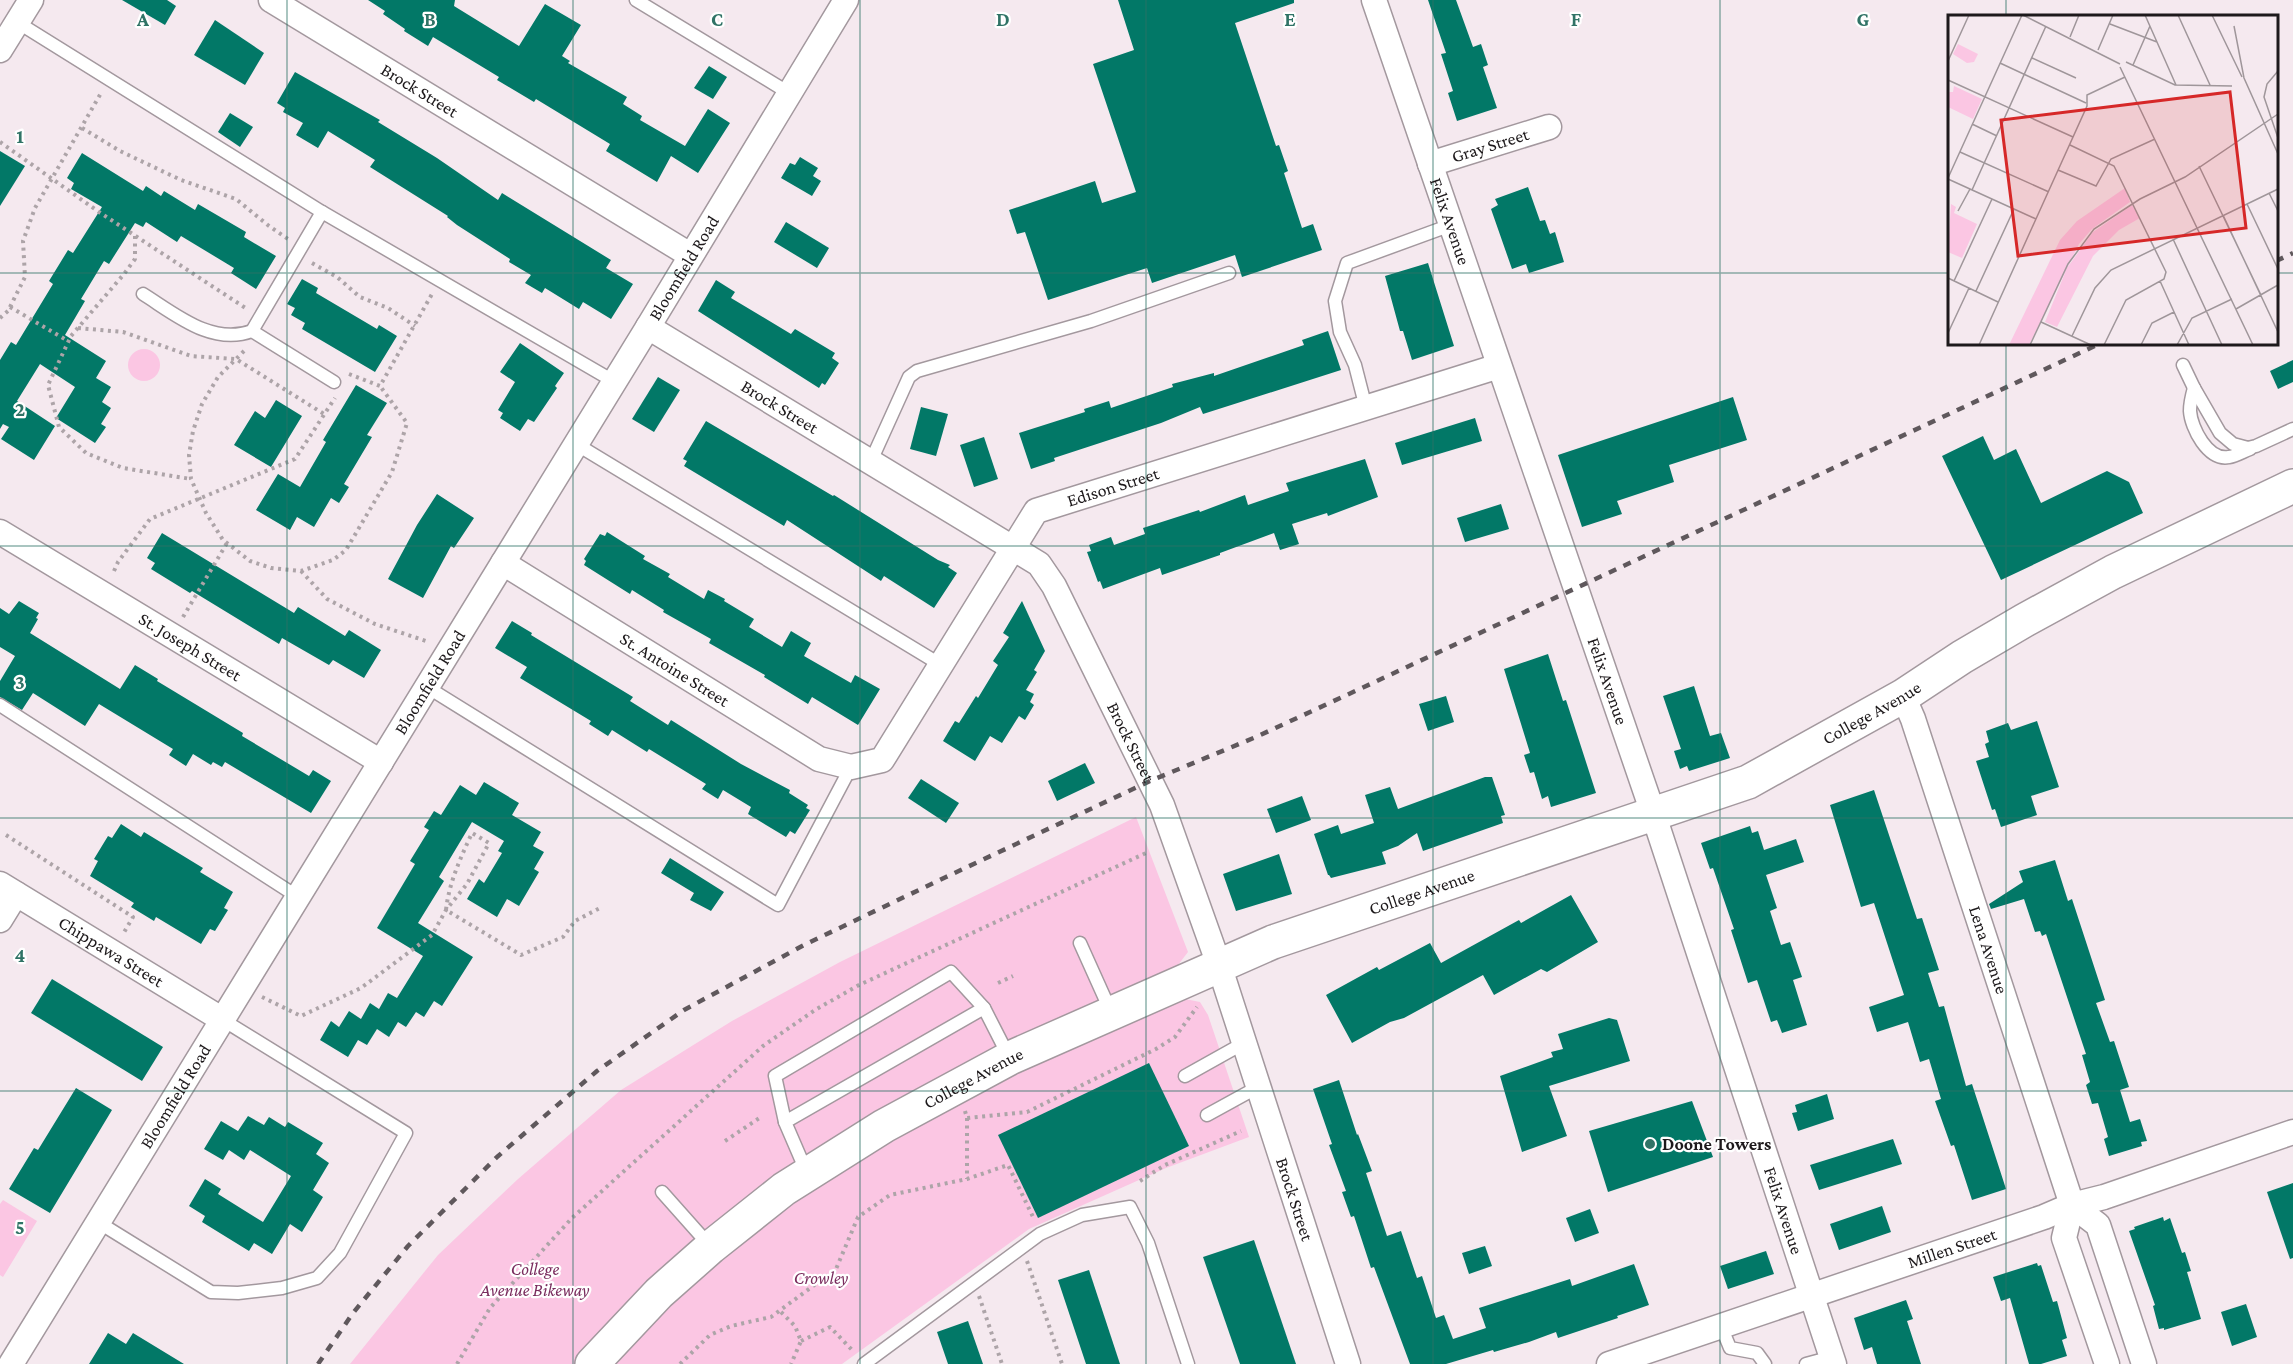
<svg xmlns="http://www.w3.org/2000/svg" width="2293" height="1364" viewBox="0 0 2293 1364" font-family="'Crimson Pro',serif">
<rect width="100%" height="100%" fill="#f5e9ef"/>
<g fill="#fbc6e3">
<circle cx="144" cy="365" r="16"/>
<polygon points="1136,817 1188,952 1178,965 1056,1021 616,1315 575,1364 350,1364 438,1255 518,1179 621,1090 732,1021 840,962"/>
<polygon points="1185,999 1200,1002 1208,1015 1249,1137 1166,1168 1029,1229 842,1364 607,1364 618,1351 768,1217 862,1155 1055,1050"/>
<polygon points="3,1200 37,1221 3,1277 0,1275 0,1204"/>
</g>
<g fill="#027867">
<polygon points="122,0 167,0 176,6 165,25"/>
<polygon points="368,0 455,0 454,6 519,46 545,4 581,25 562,56 570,61 568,63 627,97 623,104 642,116 640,120 685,146 708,109 730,123 698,173 671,156 657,182 606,151 610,144 536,99 534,102 497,80 499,77 433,37 428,46 404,31 405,29 383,14 385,11"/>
<polygon points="1118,0 1294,0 1294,3 1235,23 1276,146 1279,145 1288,171 1284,173 1302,228 1313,224 1322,250 1242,277 1235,255 1152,283 1147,268 1048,300 1025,232 1017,234 1009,210 1095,181 1102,203 1136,192 1093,64 1134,50"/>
<polygon points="1428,0 1456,0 1473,47 1481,44 1488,65 1483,67 1497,108 1457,121 1448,93 1453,91 1441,54 1446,53"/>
<polygon points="215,20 264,53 245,85 194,55"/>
<polygon points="709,66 727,77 713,99 694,88"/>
<polygon points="295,72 380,120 378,122 437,158 498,200 502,193 611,260 606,268 633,284 611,319 583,302 579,309 545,288 542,293 525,283 531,275 509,262 510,259 457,225 447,217 448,216 370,167 375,160 328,131 318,148 296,135 303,123 283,112 285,108 277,103"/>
<polygon points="230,113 253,127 240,147 218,132"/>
<polygon points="0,151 25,166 0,206"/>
<polygon points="82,153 143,191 146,186 161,196 164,191 195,210 198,204 246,232 244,237 276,256 256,289 231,273 234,268 181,236 177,242 146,222 143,227 135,223 109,264 104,261 81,299 85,301 65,335 106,361 96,378 111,387 102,402 111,408 101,424 106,427 95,443 56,418 75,387 40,364 17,401 55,426 34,460 1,439 9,427 3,424 0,429 0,360 11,342 16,345 53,284 49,281 68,250 73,253 102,207 71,189 74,183 67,178"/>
<polygon points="800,157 818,168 813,176 821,181 812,196 781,178 790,163 795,165"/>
<polygon points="1528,187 1540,221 1545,220 1550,234 1555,232 1564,262 1529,273 1526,264 1512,269 1491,209 1498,205 1495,199"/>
<polygon points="786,222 829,248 817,268 774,242"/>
<polygon points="1428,263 1454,346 1412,360 1403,331 1400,331 1385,276"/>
<polygon points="302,279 318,288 316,293 377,329 379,325 397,336 375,372 302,329 305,323 291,315 295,308 287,304"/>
<polygon points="716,280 735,292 731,298 791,334 795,329 835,353 832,358 839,363 825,385 822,383 819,388 698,311"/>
<polygon points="1328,331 1341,370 1203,414 1200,407 1161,423 1054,458 1055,461 1031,469 1019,433 1085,412 1084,409 1109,401 1111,408 1173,387 1172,384 1214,373 1214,376 1304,345 1302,340"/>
<polygon points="520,343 564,373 555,386 557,388 534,422 528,419 520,431 500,418 503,413 498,410 515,382 500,372"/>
<polygon points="2293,360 2293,382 2278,389 2270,371"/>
<polygon points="658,377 680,390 654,432 632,419"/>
<polygon points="356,385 387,403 367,435 372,437 344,484 349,487 339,503 331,498 314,527 297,517 290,530 256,510 278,474 300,487 326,442 323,440"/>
<polygon points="1733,397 1747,440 1669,465 1674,482 1617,501 1622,514 1582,527 1558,455"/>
<polygon points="276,400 302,416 271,467 234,445 255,411 265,418"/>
<polygon points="921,407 948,414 936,456 910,449"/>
<polygon points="1475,418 1482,441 1402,465 1395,443"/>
<polygon points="706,421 833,496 834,495 938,560 950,565 948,567 957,573 934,608 884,576 881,581 787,520 784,526 684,466 687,461 683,459"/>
<polygon points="1983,436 1994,460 2016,449 2041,503 2107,471 2129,482 2143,513 2001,580 1942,456"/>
<polygon points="984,437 998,479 974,487 960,445"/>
<polygon points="1365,459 1378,497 1328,516 1327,513 1292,524 1299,544 1280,550 1274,533 1220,553 1220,555 1162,575 1160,568 1103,589 1100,581 1098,582 1087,552 1091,551 1089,545 1111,537 1114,545 1145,534 1143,528 1199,510 1200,512 1245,495 1248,505 1289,491 1286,483"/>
<polygon points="437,494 474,518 454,548 451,546 423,598 388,579 417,525"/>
<polygon points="1501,504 1509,529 1465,542 1457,518"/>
<polygon points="607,532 645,556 643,559 670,574 668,577 704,599 708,590 725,599 724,601 754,619 749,627 782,647 791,631 811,643 804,656 851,683 855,675 880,689 858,725 812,697 808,704 764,677 765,675 709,643 711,639 663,612 664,610 632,590 630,594 584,565 586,561 584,559 600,534 605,536"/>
<polygon points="162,533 294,613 298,607 345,636 349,630 381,650 364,678 333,660 329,665 282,638 279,644 192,591 190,593 151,569 155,563 147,558"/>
<polygon points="19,601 39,613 36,618 38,619 30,633 120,689 135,665 158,679 157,681 243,733 242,736 309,776 313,770 331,781 311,813 225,762 222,767 213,762 211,765 193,754 186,766 169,755 173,749 99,704 85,726 33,693 22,710 0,697 0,681 15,656 0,647 0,608 9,614"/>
<polygon points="1022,601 1045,651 1034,670 1037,672 1026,690 1034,694 1030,702 1034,705 1025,720 1019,716 1002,743 990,736 975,761 943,741 955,721 959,723 976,696 978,698 998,665 993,661 1009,637 1003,633"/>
<polygon points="512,621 532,633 531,635 633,697 630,701 668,725 671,720 741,764 790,790 789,793 808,805 806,808 810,810 795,834 790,831 786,837 766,825 748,814 751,807 723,790 718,799 702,789 706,784 649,749 647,752 612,730 608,736 589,724 591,721 520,678 527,667 495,648"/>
<polygon points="1548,654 1563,701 1566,700 1596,793 1551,807 1548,796 1542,799 1534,772 1530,773 1524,755 1530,753 1504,669"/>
<polygon points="1694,686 1710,736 1721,733 1730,758 1689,771 1687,766 1680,769 1674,751 1681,749 1663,696"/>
<polygon points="1446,696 1454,722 1428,731 1419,704"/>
<polygon points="2037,721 2059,787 2031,796 2037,815 2001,827 1995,809 1992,810 1976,761 1989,757 1985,744 1989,742 1986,731 2008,723 2011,730"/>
<polygon points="1085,763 1095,783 1057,801 1048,781"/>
<polygon points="1485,777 1492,777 1505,815 1501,816 1503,823 1423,851 1417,833 1398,846 1382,852 1386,864 1331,878 1329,875 1328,875 1314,834 1338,825 1341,834 1374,823 1365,795 1390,787 1398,809"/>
<polygon points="921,779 959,803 946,823 908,798"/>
<polygon points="484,782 519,803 512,815 541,832 533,846 544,852 534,869 539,872 519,906 507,899 497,917 467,899 479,879 484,883 502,853 498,851 504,841 472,822 439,877 444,881 418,923 473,957 442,1006 434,1001 424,1017 416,1012 406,1027 398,1022 389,1037 377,1029 367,1045 358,1040 348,1057 320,1040 331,1021 339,1027 349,1011 361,1019 370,1003 379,1009 388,993 397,998 423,956 377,928 415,864 410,861 429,830 424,827 434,811 441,815 460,785 476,795"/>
<polygon points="1874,790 1917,919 1922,918 1939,970 1928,973 1939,1007 1944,1006 1966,1086 1972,1084 2006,1189 1972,1200 1954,1145 1951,1146 1935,1101 1941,1099 1929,1059 1920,1062 1908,1022 1877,1032 1869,1007 1904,995 1874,903 1861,907 1830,805"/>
<polygon points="1302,796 1311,820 1276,833 1267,809"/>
<polygon points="121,824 141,837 144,832 203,868 200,872 233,892 224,908 228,910 215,931 210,929 201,944 156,917 154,921 131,907 134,903 90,876 98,861 94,859 108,836 112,838"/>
<polygon points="1750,826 1752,833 1758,831 1764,850 1796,839 1804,862 1766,875 1777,908 1770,911 1781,945 1790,942 1802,977 1793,980 1807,1025 1782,1033 1777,1020 1771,1022 1757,980 1748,983 1731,930 1734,929 1713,868 1710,869 1701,843"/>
<polygon points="1279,854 1292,894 1236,911 1223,874"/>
<polygon points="670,858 724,892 711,911 690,900 694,893 661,873"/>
<polygon points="2055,860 2068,901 2072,899 2105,1000 2096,1003 2110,1042 2114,1041 2129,1087 2120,1090 2130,1122 2140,1119 2147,1141 2141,1142 2142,1146 2109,1156 2104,1139 2108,1137 2098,1103 2092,1104 2086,1085 2090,1082 2082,1055 2086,1054 2046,934 2042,936 2040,931 2035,932 2024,899 1991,909 1989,904 2023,882 2019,871"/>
<polygon points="1571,895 1598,942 1547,972 1541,969 1494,995 1483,975 1404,1018 1390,1022 1352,1043 1326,995 1377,967 1379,970 1430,943 1441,963 1519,920 1521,923"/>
<polygon points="52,979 163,1047 142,1081 31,1013"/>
<polygon points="1609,1018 1617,1020 1630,1061 1549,1086 1567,1136 1522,1152 1500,1076 1553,1057 1551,1052 1563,1049 1558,1034"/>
<polygon points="1149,1063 1189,1146 1038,1218 998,1135"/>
<polygon points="1339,1080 1357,1135 1358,1134 1372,1171 1366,1173 1387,1236 1401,1231 1417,1278 1422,1276 1436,1318 1444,1315 1453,1339 1486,1328 1479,1308 1570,1279 1572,1286 1634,1264 1649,1305 1617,1316 1618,1318 1558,1338 1556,1332 1529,1342 1494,1352 1493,1350 1446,1364 1410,1364 1374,1267 1371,1268 1354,1216 1351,1217 1342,1192 1346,1191 1329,1145 1332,1144 1313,1089"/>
<polygon points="76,1088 112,1110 50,1213 9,1189 34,1148 38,1150"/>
<polygon points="1827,1094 1834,1119 1798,1131 1792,1113 1797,1112 1795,1105"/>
<polygon points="1692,1101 1713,1157 1608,1192 1589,1131"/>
<polygon points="248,1116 264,1125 269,1117 285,1127 288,1122 323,1143 316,1154 329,1163 313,1190 323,1197 302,1232 290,1224 272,1254 254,1243 249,1251 202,1222 205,1216 189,1206 205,1179 221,1189 218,1194 263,1222 291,1176 250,1150 244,1160 229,1150 223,1160 204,1149 221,1121 238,1131"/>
<polygon points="1893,1139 1902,1164 1819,1190 1810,1165"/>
<polygon points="2293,1183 2293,1258 2290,1259 2267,1192"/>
<polygon points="1882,1206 1891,1232 1839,1250 1830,1224"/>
<polygon points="1590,1209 1599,1233 1575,1242 1566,1218"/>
<polygon points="2163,1217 2164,1221 2170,1218 2182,1253 2185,1252 2191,1271 2187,1272 2201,1319 2164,1330 2164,1328 2159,1329 2153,1306 2155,1305 2129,1231 2135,1229 2134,1227"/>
<polygon points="1254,1240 1296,1364 1240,1364 1203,1257"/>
<polygon points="1485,1246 1492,1266 1469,1274 1462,1253"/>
<polygon points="1766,1251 1774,1274 1728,1289 1720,1266"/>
<polygon points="2037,1263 2038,1266 2041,1265 2053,1302 2057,1301 2067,1338 2062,1340 2067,1356 2041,1364 2029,1364 2010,1298 2001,1301 1993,1277"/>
<polygon points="1089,1270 1120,1364 1086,1364 1058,1280"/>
<polygon points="1906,1300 1913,1319 1907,1321 1921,1364 1877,1364 1872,1347 1864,1350 1854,1318"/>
<polygon points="2246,1304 2257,1337 2232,1346 2221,1312"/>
<polygon points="968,1321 983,1364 948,1364 937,1332"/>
<polygon points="108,1333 126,1344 133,1333 184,1364 89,1364"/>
</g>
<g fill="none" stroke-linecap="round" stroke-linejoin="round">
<defs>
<g id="lane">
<polyline points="636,0 789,93"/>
<polyline points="17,22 322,212 615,382"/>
<path d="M143,294C175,314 212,346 252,331L322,212"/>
<polyline points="252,331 334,382"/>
<polyline points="2183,365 2194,388 2220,433 2233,444 2248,448 2256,446 2293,429"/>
<path d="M2194,388C2192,395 2190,404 2190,411C2191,428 2208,461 2229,457C2236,456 2244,451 2250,449"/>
<polyline points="1366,408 1355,365 1340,332 1335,301 1347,263 1451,225"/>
<polyline points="576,444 941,665"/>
<polyline points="871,461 909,377 917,371 1091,321 1229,273"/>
<polyline points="427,687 778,905 851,767"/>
<polyline points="0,705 298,897"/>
<polyline points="1080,943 1111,1012"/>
<polyline points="1185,1076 1244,1043"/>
<polyline points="1207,1115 1258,1087"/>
<polyline points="785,1122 775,1076 951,972 984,1008"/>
<polyline points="807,1173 785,1122 984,1008 1009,1057"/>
<polyline points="662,1192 710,1246"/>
<polyline points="98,1222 211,1292 238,1293 282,1288 317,1278 340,1253 406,1133 223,1020"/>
<polyline points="1721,1326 1730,1348 1757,1353 1765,1364"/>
<polyline points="864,1364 1040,1234 1082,1215 1130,1207 1148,1243 1188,1364"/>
<polyline points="1806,1364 1832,1357"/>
</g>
<g id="street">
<path id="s1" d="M271,0L690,255"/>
<path id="s2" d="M1374,0L1653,813L1834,1364"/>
<polyline points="0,50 31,0"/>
<path id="s3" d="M1430,164L1549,127"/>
<path id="s4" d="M648,327L1039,564L1054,586L1162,805L1219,965L1348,1364"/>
<path id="s5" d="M0,532L381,762"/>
<path id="s6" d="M503,563L819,759L851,767L882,760L1036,511L1499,366"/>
<path id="s7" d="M1903,696L1913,719L2072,1205L2098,1225L2144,1364"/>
<path id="s8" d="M0,884L223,1020"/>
<polyline points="0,920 16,894"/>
<polyline points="2072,1205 2064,1238 2107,1364"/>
<path id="s9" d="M11,1364L648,327L846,0"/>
<path id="s10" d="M1609,1364L2044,1217L2072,1205L2104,1197L2293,1132"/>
</g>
<g id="secondary">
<path id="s11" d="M592,1364L659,1293L711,1247L784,1189L884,1126L1010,1058L1273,942L1748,782L1903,696L1962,657L2025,620L2113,572L2293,486"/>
</g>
</defs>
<use href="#lane" stroke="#a3989e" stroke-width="15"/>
<use href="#street" stroke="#a3989e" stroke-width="27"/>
<use href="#secondary" stroke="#a3989e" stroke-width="36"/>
<g stroke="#ada4a8" stroke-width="4" stroke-dasharray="3 4.5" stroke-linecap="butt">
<polyline points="82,128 120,151 181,180 236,199 269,226 288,239"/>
<polyline points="0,142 99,212 247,309"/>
<polyline points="135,236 135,259 124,274 71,336 48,385 59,427 86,453 123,468 191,479"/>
<polyline points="312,263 337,277 360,297 388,308 415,326"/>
<polyline points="10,307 68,341"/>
<polyline points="0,318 8,311 25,277 23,241 35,208 101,93"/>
<polyline points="78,328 123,332 191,356 236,359 324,414"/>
<polyline points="244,351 218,377 202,404 193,431 189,455 191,479 206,513 223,540 250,561 271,568 301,571 333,560 346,550 392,472 407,423 380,386"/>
<polyline points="349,374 380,386 432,294"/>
<polyline points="114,571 118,562 150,519 295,459 335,398"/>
<polyline points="301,571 327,599 375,624 429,642"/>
<polyline points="183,617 227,543"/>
<polyline points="6,835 133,917 123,934"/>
<polyline points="998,983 1013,976"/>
<path d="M262,997L301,1016L361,988L432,935L446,910L467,884L489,843L472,833C460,859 449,883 446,910L521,955L563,937L575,921L600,908"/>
<polyline points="965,1111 967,1118 1027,1112 1156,1049 1175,1037 1197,1007"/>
<polyline points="967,1118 967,1179"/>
<polyline points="725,1141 761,1117"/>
<polyline points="1140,1181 1165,1165 1241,1131"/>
<polyline points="1027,1261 1062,1364"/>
<polyline points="979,1296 1002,1364"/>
<polyline points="781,1312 795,1326 801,1341 791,1364"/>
<polyline points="801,1341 830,1327 854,1352"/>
<polyline points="457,1364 490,1308 572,1218 763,1046 815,1010 859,985 1146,853"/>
<polyline points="680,1364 710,1335 731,1326 771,1317 836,1269 858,1217 890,1195 967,1179 1008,1165 1034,1219"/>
</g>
<use href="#lane" stroke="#fff" stroke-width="12"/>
<use href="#street" stroke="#fff" stroke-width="24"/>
<use href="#secondary" stroke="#fff" stroke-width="33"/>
<g stroke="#5f585c" stroke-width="4.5" stroke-dasharray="8 8" stroke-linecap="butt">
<polyline points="2276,261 2293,253"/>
<polyline points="318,1364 353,1313 408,1246 497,1157 597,1071 684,1010 804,945 946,877 1150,781 1256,737 1364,687 2099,344"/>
</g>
</g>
<path fill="none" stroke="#307366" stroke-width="1.5" stroke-opacity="0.55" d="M287,0V1364M573,0V1364M860,0V1364M1146,0V1364M1433,0V1364M1720,0V1364M2006,0V16M0,273H1950M2276,273H2293M2006,344V1364M0,546H2293M0,818H2293M0,1091H2293"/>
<circle fill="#307366" stroke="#fff" stroke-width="2" cx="1650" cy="1144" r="6"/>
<g text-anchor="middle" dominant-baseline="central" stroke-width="4.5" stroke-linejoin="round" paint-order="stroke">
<g font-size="18" fill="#1d191b" stroke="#fff">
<text stroke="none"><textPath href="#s1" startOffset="174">Brock Street</textPath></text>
<text stroke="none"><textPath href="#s3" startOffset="63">Gray Street</textPath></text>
<text stroke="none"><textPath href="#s2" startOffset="234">Felix Avenue</textPath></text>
<text stroke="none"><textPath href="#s9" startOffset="1286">Bloomfield Road</textPath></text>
<text stroke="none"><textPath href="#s4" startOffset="154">Brock Street</textPath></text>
<text stroke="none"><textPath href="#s6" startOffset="810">Edison Street</textPath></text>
<text stroke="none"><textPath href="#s5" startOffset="222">St. Joseph Street</textPath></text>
<text stroke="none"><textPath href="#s6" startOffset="202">St. Antoine Street</textPath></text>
<text stroke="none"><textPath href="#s2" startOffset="720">Felix Avenue</textPath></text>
<text stroke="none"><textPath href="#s9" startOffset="800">Bloomfield Road</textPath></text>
<text stroke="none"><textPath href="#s11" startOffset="1452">College Avenue</textPath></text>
<text stroke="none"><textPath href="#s4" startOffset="658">Brock Street</textPath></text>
<text stroke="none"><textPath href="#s11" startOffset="966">College Avenue</textPath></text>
<text stroke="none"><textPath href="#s7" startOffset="268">Lena Avenue</textPath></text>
<text stroke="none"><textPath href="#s8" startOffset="130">Chippawa Street</textPath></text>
<text stroke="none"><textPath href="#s11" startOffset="480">College Avenue</textPath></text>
<text stroke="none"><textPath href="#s9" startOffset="314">Bloomfield Road</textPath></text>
<text stroke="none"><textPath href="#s4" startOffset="1144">Brock Street</textPath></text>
<text stroke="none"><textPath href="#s2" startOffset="1278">Felix Avenue</textPath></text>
<text stroke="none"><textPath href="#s10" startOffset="362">Millen Street</textPath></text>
</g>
<g font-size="18" font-weight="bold" fill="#1d191b" stroke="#fff" text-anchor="start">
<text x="1662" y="1144">Doone Towers</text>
</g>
<g font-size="18" font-style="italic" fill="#7a2c5e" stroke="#fff">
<text x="535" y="1269">College<tspan x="535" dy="21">Avenue Bikeway</tspan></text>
<text x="821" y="1278">Crowley</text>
</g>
</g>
<g transform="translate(1948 15)">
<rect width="330" height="330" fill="#f5e9ef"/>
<path d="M10,29L30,39L26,47L19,48L5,39ZM6,71L34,84L25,104L0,92V77H5ZM177,173L182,187L144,214L131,229L81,330H61L112,225L129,206ZM3,189L8,192L6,198L29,209L14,243L0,237ZM184,190L192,203L171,215L145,241L109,312L97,307L119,253L145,217Z" fill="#fbc6e3"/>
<path fill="none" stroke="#9f969a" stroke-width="1.5" d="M75,0L172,49M197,0L228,70M230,0L262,70M264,0L294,62M162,9L209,27M286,11L296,63L330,139M122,22L131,0M150,35L165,0M84,43L128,63M0,46L21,0M178,47L227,70L284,71M52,48L138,88M185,50L202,11M172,52L305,330M330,56L319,69L316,82L330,123M0,65L125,122M24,109L49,121M122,130L166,151L218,257L216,264L178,285L156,330M12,137L101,177M251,151L313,280M110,155L148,171L163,144L207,124M0,163L74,0M0,164L88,204M24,175L98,11M321,178L330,196M299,189L330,254M10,196L22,174M275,200L330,317M225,224L274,330M0,263L50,287M6,266L44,184M212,266L241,330M28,276L66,194M288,294L330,270M93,307L143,330M0,318L21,273M124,321L147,273L163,255L330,174M31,330L139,91V80L177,62M82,330L120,249L146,214L192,184L237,162L330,99M193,330L204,308L226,297M229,330L244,303L284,284"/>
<path fill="#d62828" fill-opacity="0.15" stroke="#d62828" stroke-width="3" d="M282,77L298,213L70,241L53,105Z"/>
<rect width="330" height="330" fill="none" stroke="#1d191b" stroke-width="3"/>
</g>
<g font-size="20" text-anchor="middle" font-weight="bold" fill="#307366" stroke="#fff" stroke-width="4.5" stroke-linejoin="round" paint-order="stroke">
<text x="143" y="26">A</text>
<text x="430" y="26">B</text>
<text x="717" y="26">C</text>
<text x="1003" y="26">D</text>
<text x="1290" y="26">E</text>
<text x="1576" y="26">F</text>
<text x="1863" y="26">G</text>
<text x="20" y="143">1</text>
<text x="20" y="416">2</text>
<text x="20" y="689">3</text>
<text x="20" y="962">4</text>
<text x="20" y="1234">5</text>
</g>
</svg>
